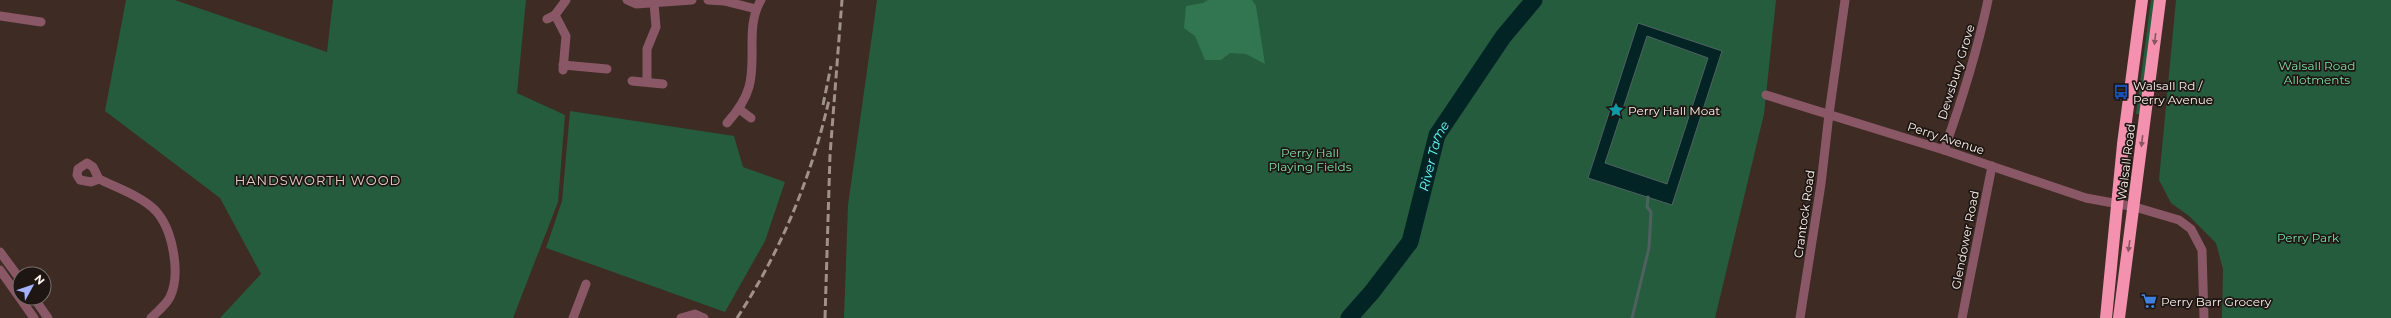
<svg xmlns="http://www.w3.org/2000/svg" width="2391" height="318" viewBox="0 0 2391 318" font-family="Montserrat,sans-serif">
<rect width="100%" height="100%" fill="#3d2b24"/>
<g fill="#255c3e">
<polygon points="126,0 175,0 327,52 333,0 526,0 517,93 565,115 558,202 513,318 220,318 261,274 220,198 105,111"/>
<polygon points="877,0 1776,0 1764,114 1715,318 844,318 848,205"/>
<polygon points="2151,0 2156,0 2142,114 2136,114"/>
<polygon points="2176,0 2391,0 2391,318 2222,318 2223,269 2216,243 2189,216 2171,203 2159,180"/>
<polygon points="570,111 734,136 743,167 785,182 765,241 725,312 546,248 562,201"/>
</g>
<polygon fill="#317650" points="1208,0 1252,0 1256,6 1265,64 1246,54 1230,53 1221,60 1205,60 1195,36 1184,28 1186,6 1203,3"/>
<path fill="#032425" stroke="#4e6160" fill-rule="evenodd" d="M1638,23L1722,51L1672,205L1588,178ZM1647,36L1708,58L1667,184L1605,163Z"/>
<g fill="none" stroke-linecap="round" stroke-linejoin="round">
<polyline stroke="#4e6160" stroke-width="3" points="1632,318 1649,248 1651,212 1647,207 1648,197"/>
<path stroke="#032425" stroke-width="17" id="s1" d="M1349,318L1372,292L1410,242L1437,135L1503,37L1534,0"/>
<g stroke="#895765" stroke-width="9">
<polyline points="627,0 636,4 692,0"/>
<polyline points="708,0 724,1 756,9"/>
<polyline points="555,15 566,36 563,70"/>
<polyline points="0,16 41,22"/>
<polyline points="547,19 555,15 566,0"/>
<polyline points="563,65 607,69"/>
<polyline points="632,81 663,84"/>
<polyline points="647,81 647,49 656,27 654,3"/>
<polyline points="1766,95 1944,150 2086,198 2135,207 2179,220 2191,229 2202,250 2204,318"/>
<polyline points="739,109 751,118"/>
<path d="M727,123C736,113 745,101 749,87C757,58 745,27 761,0"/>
<path d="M1944,150C1962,100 1977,52 1988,0"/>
<path d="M99,179L93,167L87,163L78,169L77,175L80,180L91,182L99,179C117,188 141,196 155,210C173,229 181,274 170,297C166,305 157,312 151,318"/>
<polyline points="0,252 20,279"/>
<polyline points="0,270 34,318"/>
<polyline points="34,298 48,318"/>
<polyline points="573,318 586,284"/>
<polyline points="681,318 695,314 704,318"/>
<polyline points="1800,318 1821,184 1829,114 1845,0"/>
<polyline points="1962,318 1992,166"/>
</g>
<g stroke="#f391af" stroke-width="12">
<polyline points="2106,318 2123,144 2142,0"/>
<polyline points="2119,318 2160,0"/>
</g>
<g stroke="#a0918b" stroke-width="3" stroke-dasharray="8 4" stroke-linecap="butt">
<polyline points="823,105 831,66"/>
<path d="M737,318C781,251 811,178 829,100"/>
<polyline points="825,318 830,155 842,0"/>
</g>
</g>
<defs><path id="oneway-solid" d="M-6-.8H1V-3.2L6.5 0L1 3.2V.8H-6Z"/></defs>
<g fill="#885461">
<use href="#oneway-solid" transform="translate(2155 39) rotate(97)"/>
<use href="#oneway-solid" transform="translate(2142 141) rotate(97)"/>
<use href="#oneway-solid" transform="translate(2129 246) rotate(98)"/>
</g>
<defs>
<symbol id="bus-bare" viewBox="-9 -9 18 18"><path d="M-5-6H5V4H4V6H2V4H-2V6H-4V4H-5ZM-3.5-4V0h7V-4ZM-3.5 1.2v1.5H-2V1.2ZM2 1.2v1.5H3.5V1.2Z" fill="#1a4fb4" stroke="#1e1613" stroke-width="2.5" paint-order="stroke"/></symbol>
<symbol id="sight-bare" viewBox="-9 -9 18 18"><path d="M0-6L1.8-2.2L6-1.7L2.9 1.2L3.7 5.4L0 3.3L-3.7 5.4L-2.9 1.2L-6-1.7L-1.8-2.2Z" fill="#0f9aa8" stroke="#1e1613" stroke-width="2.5" paint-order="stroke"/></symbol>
<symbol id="supermarket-bare" viewBox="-9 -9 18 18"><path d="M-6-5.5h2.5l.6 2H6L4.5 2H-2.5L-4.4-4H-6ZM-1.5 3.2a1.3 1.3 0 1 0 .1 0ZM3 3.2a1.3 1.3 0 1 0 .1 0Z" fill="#3f7fe0" stroke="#1e1613" stroke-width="2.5" paint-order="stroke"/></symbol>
</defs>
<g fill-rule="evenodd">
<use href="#bus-bare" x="2110" y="81" width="22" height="22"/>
<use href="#sight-bare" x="1605" y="99" width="22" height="22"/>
<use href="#supermarket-bare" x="2138" y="290" width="22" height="22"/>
</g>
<g text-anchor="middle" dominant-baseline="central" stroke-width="3.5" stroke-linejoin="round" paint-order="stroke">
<g font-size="12" fill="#7ee0a7" stroke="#1e1613">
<text x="2317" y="65">Walsall Road<tspan x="2317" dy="14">Allotments</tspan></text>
<text x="1310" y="152">Perry Hall<tspan x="1310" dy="14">Playing Fields</tspan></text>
<text x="2308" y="237">Perry Park</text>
</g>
<g font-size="12" fill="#fcf0eb" stroke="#1e1613">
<text transform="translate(1956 72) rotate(-73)">Dewsbury Grove</text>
<text transform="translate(1946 138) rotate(18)">Perry Avenue</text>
<text transform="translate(2126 162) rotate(-83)">Walsall Road</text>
<text transform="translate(1804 214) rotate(-82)">Crantock Road</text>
<text transform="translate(1965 240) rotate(-79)">Glendower Road</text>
</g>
<g font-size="12" fill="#fcf0eb" stroke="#1e1613" text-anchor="start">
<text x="2133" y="85">Walsall Rd /<tspan x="2133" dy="14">Perry Avenue</tspan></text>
<text x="1628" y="110">Perry Hall Moat</text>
<text x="2161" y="301">Perry Barr Grocery</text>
</g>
<g font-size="13" font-style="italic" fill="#66f7f7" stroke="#1e1613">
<text stroke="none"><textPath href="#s1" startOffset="187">River Tame</textPath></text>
</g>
<g font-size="13" letter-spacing="1" fill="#e6cec5" stroke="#1e1613">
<text x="318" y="180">HANDSWORTH WOOD</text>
</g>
</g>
<g transform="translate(32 286) rotate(50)"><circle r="19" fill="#1e1613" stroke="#776d69"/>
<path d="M0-3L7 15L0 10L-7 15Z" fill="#a6b1fc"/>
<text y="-6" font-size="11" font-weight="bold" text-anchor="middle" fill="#fcf0eb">N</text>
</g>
</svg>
